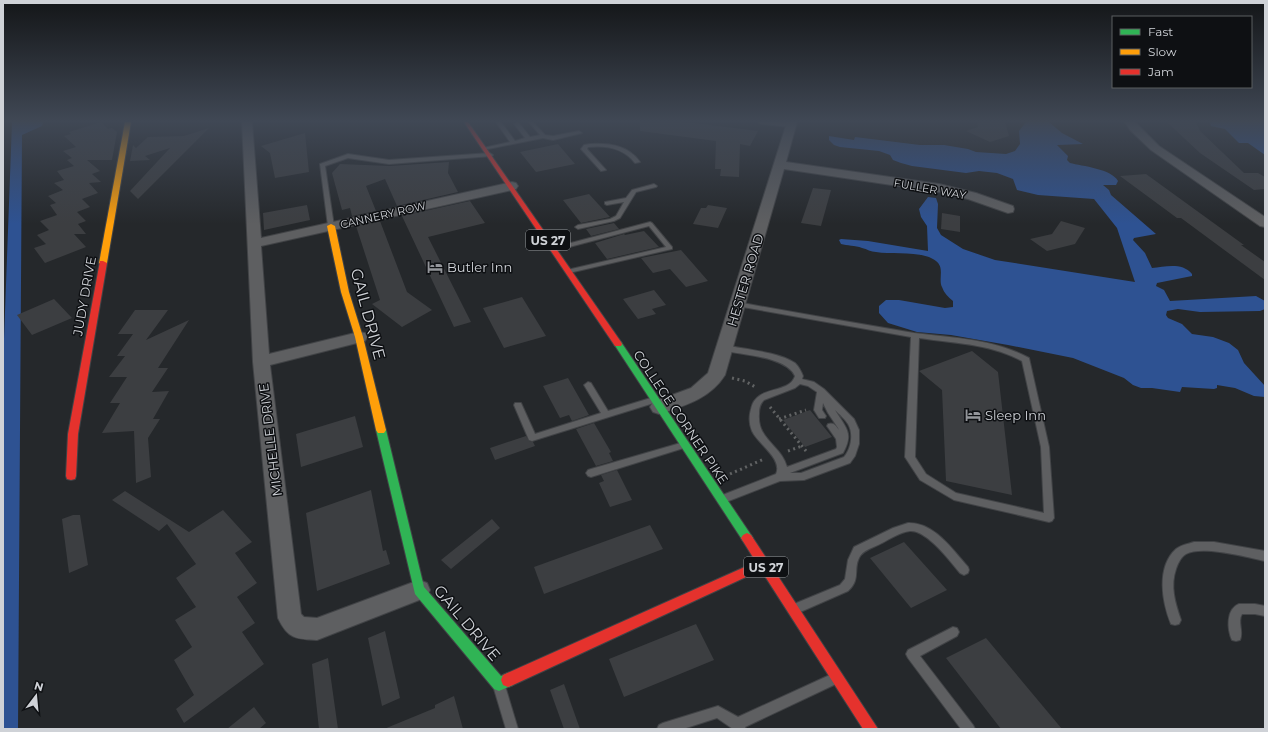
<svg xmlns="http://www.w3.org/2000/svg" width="1268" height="732" viewBox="0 0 1268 732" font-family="Montserrat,sans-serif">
<rect width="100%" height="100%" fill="#25282b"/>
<g fill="#2e5292">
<polygon points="12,122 43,122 42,126 22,135 18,729 3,729 3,366"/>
<path d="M1026,122H1049L1062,133L1083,144L1057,145L1068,156L1067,160L1070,163C1082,166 1112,169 1118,181L1116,185H1103L1109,190L1111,195L1156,234L1134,238L1133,240L1145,253L1152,268C1165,267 1182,262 1192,274V276L1157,283L1156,286L1164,290L1170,301L1256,296L1265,301V309L1260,311L1200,312L1178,309L1167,311L1166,315L1168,318L1182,324L1192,334L1213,337L1229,343L1238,350L1244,363L1265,386V397L1254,396L1235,388L1217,385V388L1214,389L1182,387L1180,392L1152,388H1141L1133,385L1124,378L1073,358L1008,345L951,335L917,332L888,323L879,313V306L886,300H899L945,308L953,307V301C948,297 944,293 942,287C938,279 945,268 936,261C922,250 893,255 876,252C871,252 867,249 862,248C855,245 847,246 841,244L839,240L841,239L868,241L928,251L927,226L921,217L919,209L928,197L936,198L938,204L937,228L941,235L963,249L995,260L1135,282L1117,228L1094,199L1038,195L1017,190L1013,179L997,173L979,171L966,173L912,166L901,163L893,160L890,155L879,151L840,147L834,145L829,140V136L854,140L855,137L920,145H944L968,149L976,152L1006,154L1015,151L1020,144L1019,131Z"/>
<polygon points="1210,122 1265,122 1265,155 1248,143 1239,143 1225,129 1211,126"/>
</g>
<g fill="#3c3e41">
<polygon points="101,122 108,129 112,128 117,132 112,160 87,160 100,171 92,174 101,182 89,183 98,193 82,199 90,207 77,212 86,221 78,224 86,234 74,234 86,247 45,263 34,248 46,244 37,235 49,230 40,221 57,215 50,205 56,203 48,196 63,190 54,183 64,180 57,171 74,166 67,160 72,158 63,151 76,147 64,136 71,134 69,132"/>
<polygon points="640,122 686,122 758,131 750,146 740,144 739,177 720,176 721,169 715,169 716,141 640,131"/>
<polygon points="977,122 1005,122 1009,136 990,142 966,131 978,127"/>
<polygon points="1167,122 1196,122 1200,131 1244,173 1258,173 1265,177 1265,189 1254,190 1200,153"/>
<polygon points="209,128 138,199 130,191 170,148 145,156 150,160 130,161 133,145 136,148 148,137 184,136"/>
<polygon points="305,133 309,172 275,178 270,153 261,146"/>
<polygon points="558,144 575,164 536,172 520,152"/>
<polygon points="449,162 448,173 458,192 397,206 385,179 366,186 376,211 352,216 350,208 342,210 332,173 340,164 390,166"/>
<polygon points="1146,174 1244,245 1241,245 1265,262 1265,280 1181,218 1177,218 1120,176"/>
<polygon points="813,188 831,190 821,226 801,223"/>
<polygon points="589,194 610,217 581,223 563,200"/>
<polygon points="470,201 485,223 428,237 471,322 454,327 402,216"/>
<polygon points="307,205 310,220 264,230 263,213"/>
<polygon points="708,205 727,208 718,228 693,224 701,208 706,208"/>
<polygon points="942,213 960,216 960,232 941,229"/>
<polygon points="380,221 407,292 432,310 402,327 372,304 380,300 356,226"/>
<polygon points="1061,221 1085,228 1075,244 1047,251 1030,239 1052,234"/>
<polygon points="614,223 619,229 591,236 586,229"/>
<polygon points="644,231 659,247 607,259 595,243 624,234 625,235"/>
<polygon points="681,250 708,281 686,287 670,269 653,273 641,258"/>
<polygon points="654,290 666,305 652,309 656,314 638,319 623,299"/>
<polygon points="522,297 546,336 504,348 483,308"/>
<polygon points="54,299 72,318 32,335 17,315"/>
<polygon points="135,310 168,310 146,340 189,320 158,368 168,368 152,392 169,391 153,419 160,419 148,438 151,477 136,483 134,431 102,433 120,403 110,403 127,377 109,377 125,356 117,356 133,334 118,334"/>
<polygon points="972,351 998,372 1012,495 946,481 942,390 919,371"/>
<polygon points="568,378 589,415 572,421 569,415 560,418 543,386"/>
<polygon points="810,410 832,437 805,447 783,420"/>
<polygon points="355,416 363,447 301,467 296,434"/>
<polygon points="594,423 611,452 609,453 613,461 596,466 576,429"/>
<polygon points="526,436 529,441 533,442 535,446 495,460 490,448"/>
<polygon points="617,470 632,500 610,507 599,483 604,481 601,475"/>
<polygon points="371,490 383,551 386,550 390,564 317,591 306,513"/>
<polygon points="125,491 189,532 223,510 252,542 235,553 257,583 237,597 255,623 242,632 264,664 184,723 176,709 194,695 174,660 192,647 175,620 196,607 176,578 196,564 167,524 159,531 112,500"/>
<polygon points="73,515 80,515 88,565 69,573 62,519"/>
<polygon points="492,519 500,528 451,569 441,560"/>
<polygon points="650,525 663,549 544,594 534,567"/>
<polygon points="904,542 947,590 911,608 870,558"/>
<polygon points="696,624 714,660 624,697 609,659"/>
<polygon points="385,631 400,698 382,706 368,638"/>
<polygon points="986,638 1062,729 1001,729 946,658"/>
<polygon points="328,658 338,729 319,729 312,664"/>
<polygon points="564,684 580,729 564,729 550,690"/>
<polygon points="454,696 463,729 384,729 435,708 435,705"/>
<polygon points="254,707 266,723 259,729 227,729"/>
</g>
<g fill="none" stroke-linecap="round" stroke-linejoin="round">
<defs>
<g id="lane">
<polygon points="496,122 501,122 515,141 525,138 514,124 517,122 519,123 530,137 540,135 529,122 533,122 545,135 553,136 579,131 582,133 553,140 543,138 483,150 483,148 510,142"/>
<polygon points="758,122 771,122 791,123 794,125 791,127 761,124"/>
<path d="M590,144C609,143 628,145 640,162L635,163C624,148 605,145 588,147L587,149L606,170L601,171L581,149L584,145Z"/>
<polygon points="490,153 493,155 492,156 389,164 348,158 325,166 334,226 331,228 328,226 320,164 348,154 389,160"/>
<polygon points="654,184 657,186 656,187 636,192 620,218 614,221 578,229 575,227 578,225 610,219 616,216 624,202 607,205 605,204 605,202 626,198 632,190"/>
<polygon points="650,222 652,223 672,247 672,249 569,273 567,272 566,271 567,270 666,247 649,226 554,251 551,249 552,248"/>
<path d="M734,302H737C796,313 855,323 914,333C953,338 994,339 1029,358L1049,447L1054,518L1052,521L1049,522L954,500L920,480L905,457L911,337L737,306H734L733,304ZM919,338C954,343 991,344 1022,361L1041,447L1044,513L956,493L926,474L915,457Z"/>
<path d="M724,345C743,349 779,352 795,363C799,367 801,371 803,376L802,379L814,382L824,389L854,419L859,430V444L855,456L850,463L804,480L780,481L726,502L723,503L720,502L718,499L720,496L776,474C783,459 758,444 752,431C749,424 749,416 751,409C756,384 789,395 795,376C786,356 741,355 721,350L720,348L721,346ZM800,384L808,386L817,392L814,410L819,418H825L826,416L822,410L823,403L828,413L838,428L839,430C836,426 834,422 828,424L827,426L836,439L837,447L836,449L787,467C781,445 757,440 759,414C759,408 760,404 764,400L795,388ZM835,410C839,414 845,419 848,424C854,434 851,449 844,457L801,473H790L843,453C854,433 846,428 835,410Z"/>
<polygon points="588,382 591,383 608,411 654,397 657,398 658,400 657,402 532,441 529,440 514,405 515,403 521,403 535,434 601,413 584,385"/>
<polygon points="684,442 687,443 688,445 687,447 591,477 588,476 586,473 588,470 591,469"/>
<path d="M908,523C934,522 952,549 968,567L969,570L968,573L964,575L960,573C950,561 927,530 910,531C900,532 890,539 882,543C875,547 862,550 859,558C853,570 861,579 848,591L798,613L794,612L793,608L794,604L840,585L845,579L848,560L854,547L893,528Z"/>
<path d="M1194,542H1214L1265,551V561C1247,557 1202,545 1186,554C1181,557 1178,563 1176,569C1170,586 1175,603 1181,620L1179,624L1175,625L1171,624C1162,602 1156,567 1176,549C1181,545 1188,544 1194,542Z"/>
<path d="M1239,604H1255L1265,606V616L1255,614H1242C1237,622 1244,631 1240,640L1236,641L1232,640C1227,629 1226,609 1239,604Z"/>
<polygon points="953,627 957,628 959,632 957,636 920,656 973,725 975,729 961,729 908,658 906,654 908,650"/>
<polygon points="832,674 836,676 838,680 836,684 745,727 746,729 733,729 717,718 683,729 657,729 659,725 663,723 718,706 738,717"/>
<polygon points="500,683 504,685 506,689 518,729 506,729 494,689 496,685"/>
</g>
<g id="street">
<path d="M242,122H252L261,238L512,182L516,183L518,186L516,189L512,190L261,246L269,354L359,332L365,333L367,337L365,341L270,365L301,614L304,617L317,618L419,580L427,583L430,590L427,597L317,640C296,639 288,639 278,618L253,362Z"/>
<path d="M787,122H797L786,162L939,184L976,193L1013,206L1014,209L1013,212L1008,213L968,199L939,192L784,169L725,375C710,399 684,406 659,414L653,412L650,407L653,402L691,388L708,373Z"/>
<polygon points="1125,122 1135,122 1159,146 1265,217 1265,227 1260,226 1151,150 1130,130"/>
</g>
<g id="fast">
<polygon points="618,341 621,342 751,535 753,538 751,541 747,543 743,541 614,344"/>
<polygon points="381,426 384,427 386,430 424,587 501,676 508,673 513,675 515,680 513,685 499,691 494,689 415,594 376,430 378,427"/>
</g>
<g id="slow">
<polygon points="125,122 131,122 107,263 103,265 99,263"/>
<polygon points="331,224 335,226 349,292 363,337 386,430 384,433 378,433 376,430 355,337 341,292 327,226"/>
</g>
<g id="jam">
<polygon points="464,122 468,122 621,342 622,344 621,346 615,346"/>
<polygon points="100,261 103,261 107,263 78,434 76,476 75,479 71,480 67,479 66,476 68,434"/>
<polygon points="747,533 751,535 878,729 863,729 761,570 513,685 508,687 503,685 501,680 503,675 756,562 741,538 743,535"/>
</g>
</defs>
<use href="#lane" stroke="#414346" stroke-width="2"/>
<use href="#street" stroke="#414346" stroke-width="2"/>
<use href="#fast" stroke="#414346" stroke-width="2"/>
<use href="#slow" stroke="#414346" stroke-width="2"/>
<use href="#jam" stroke="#414346" stroke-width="2"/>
<g stroke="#616364" stroke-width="3" stroke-dasharray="2 3.5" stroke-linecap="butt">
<polyline points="732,378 745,381 757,388"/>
<polyline points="770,407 806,451"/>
<polyline points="779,419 806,410"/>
<polyline points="788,451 802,446"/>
<polyline points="730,474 764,459"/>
</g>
<use href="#lane" fill="#5e5f61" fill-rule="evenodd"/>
<use href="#street" fill="#5e5f61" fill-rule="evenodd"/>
<use href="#fast" fill="#30b455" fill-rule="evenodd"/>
<use href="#slow" fill="#ff9f0a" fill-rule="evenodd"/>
<use href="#jam" fill="#e5322d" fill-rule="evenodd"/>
</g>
<linearGradient id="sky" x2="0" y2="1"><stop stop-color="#141618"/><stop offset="0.54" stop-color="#404855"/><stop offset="1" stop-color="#404855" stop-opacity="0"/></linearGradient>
<rect width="1268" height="224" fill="url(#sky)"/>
<defs>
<symbol id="hotel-bare" viewBox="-9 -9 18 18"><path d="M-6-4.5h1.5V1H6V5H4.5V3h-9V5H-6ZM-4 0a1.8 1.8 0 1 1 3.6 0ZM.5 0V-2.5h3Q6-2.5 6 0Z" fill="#94969b" stroke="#0e1013" stroke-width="2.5" paint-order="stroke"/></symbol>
</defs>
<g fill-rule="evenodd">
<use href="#hotel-bare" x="424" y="256" width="22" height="22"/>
<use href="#hotel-bare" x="962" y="404" width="22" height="22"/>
</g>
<g text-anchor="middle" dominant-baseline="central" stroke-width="3" stroke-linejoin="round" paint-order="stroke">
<g font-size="11" fill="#cfd2d7" stroke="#0e1013">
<text transform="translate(930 189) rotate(10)">FULLER WAY</text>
<text transform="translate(383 215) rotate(-13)">CANNERY ROW</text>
</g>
<g fill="#0e1013" stroke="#95989c" stroke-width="1">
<rect x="526" y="230" width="44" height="20" rx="3"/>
<rect x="744" y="557" width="44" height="20" rx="3"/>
</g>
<g font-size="12" font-weight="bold" fill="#cfd2d7">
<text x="548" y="240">US 27</text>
<text x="766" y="567">US 27</text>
</g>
<g font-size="13" fill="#cfd2d7" stroke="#0e1013" text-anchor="start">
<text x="447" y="267">Butler Inn</text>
<text x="985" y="415">Sleep Inn</text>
</g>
<g font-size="13" fill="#cfd2d7" stroke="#0e1013">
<text transform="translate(745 280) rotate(-73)">HESTER ROAD</text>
<text transform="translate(84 296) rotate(-80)">JUDY DRIVE</text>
<text transform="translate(681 417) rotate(56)">COLLEGE CORNER PIKE</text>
<text transform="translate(270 440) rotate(-97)">MICHELLE DRIVE</text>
</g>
<g font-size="16" fill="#cfd2d7" stroke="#0e1013">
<text transform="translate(368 314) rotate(75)">GAIL DRIVE</text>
<text transform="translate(467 623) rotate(50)">GAIL DRIVE</text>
</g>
</g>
<rect width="1268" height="732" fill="none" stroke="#cfd2d7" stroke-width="8"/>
<rect x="1112" y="16" width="140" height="72" fill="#0e1013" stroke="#5b5e61"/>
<rect x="1120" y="29" width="20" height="6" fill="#30b455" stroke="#5b5e61"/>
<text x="1148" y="36" font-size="12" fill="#cfd2d7">Fast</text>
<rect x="1120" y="49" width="20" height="6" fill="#ff9f0a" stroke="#5b5e61"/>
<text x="1148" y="56" font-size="12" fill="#cfd2d7">Slow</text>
<rect x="1120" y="69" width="20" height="6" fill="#e5322d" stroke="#5b5e61"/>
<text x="1148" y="76" font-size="12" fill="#cfd2d7">Jam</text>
<g transform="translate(36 696) rotate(16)" stroke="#0e1013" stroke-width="3" paint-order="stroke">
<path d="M0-3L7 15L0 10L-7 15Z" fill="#cfd2d7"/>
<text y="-6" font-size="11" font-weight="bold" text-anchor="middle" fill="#cfd2d7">N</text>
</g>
</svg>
